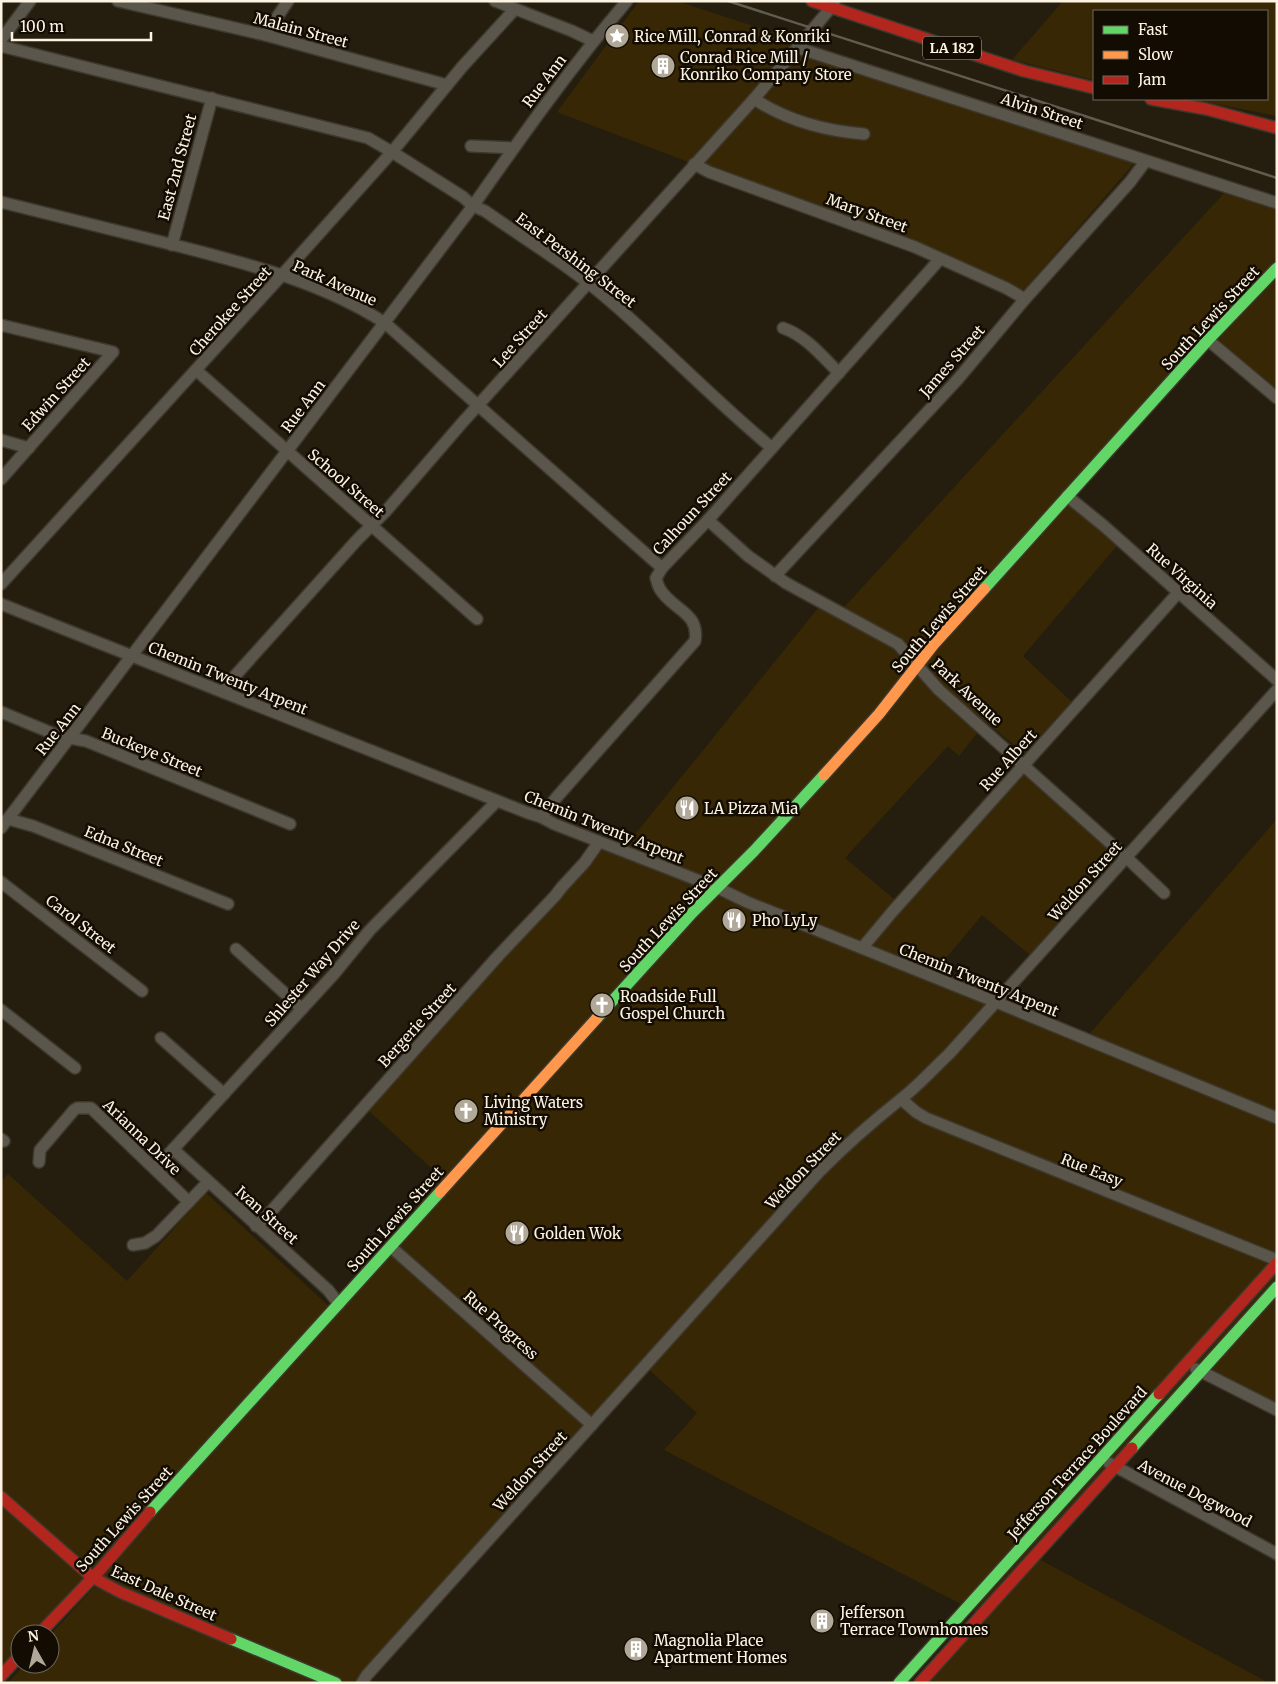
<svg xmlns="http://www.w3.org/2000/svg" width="1278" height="1684" viewBox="0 0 1278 1684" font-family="Merriweather,serif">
<rect width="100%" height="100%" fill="#251e0e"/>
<g fill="#372704">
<polygon points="639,1 677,1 1143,153 1024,290 557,112"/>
<polygon points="1063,1 1277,1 1277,116 1190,99 1267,99 1267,11 1094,11 1094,80 1012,60"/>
<polygon points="1226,191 1277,208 1277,399 1209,340 1067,495 1121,541 1023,656 1072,702 1024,753 986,722 959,756 948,746 845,858 894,899 1016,763 1127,858 1031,956 982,915 931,976 1085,1039 1277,819 1277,1281 1035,1557 1269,1683 922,1683 982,1615 664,1450 697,1413 645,1366 362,1683 338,1683 92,1577 41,1634 20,1634 20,1657 1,1677 1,1181 8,1174 127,1281 206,1193 333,1310 441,1177 368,1110 600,847 619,854 819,607 837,615"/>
<polygon points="1277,1287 1277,1413 1200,1372"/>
<polygon points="94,1587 329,1683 8,1683 25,1664 50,1664 50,1635"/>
</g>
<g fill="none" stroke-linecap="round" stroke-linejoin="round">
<defs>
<g id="street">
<polyline points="118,1 265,35 447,85"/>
<polyline points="495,1 572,31 593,41"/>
<polyline points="265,35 288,1"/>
<polyline points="1,40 30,1"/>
<path d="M1,46L368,138L392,152L463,197L473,206L485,211C526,240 571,267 609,300C665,348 715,401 772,448"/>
<polyline points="798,48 1277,203"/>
<path d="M754,99C786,120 826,131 864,134"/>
<polyline points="471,146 513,148"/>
<polyline points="694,164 709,172 915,247 1006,288 1025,299"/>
<path d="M1,202C62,217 122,232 182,247C252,265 323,283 385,323L662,568"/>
<polyline points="172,245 212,98"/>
<polyline points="1,325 113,352 1,479"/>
<path d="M783,328C806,336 822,356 839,373"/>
<polyline points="1208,340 1277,398"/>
<polyline points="196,370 477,619"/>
<polyline points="1,440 29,448"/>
<polyline points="1067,496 1104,526 1277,680"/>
<polyline points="708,520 748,556 786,583 898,644 939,690 1127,858 1164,893"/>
<polyline points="775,576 958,379 1025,299 1130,182 1145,162"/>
<polyline points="1,584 282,275 392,152 462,67 515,9"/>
<polyline points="1,604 528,813 541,817 554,824 718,888 747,902 996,1002 1277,1118"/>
<polyline points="223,692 233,678 357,540 386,511 462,423 754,99 834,4"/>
<polyline points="1,712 59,736 86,741 290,824"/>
<path d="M541,817L556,798L695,641C700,612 672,610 660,589C658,586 657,582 656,578L662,568L708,520L940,259"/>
<polyline points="8,819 33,826 228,904"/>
<path d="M1,828L473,206C522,136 571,67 627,1"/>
<polyline points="1,882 142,991"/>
<polyline points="862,948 893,911 1178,593"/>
<polyline points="236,949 302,1009"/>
<polyline points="1,1010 75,1068"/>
<polyline points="161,1038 224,1094"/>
<polyline points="901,1099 916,1112 926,1118 1277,1260"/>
<polyline points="1,1139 4,1141"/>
<polyline points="173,1149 328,1290 339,1304"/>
<polyline points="39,1162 40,1150 74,1110 77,1108 91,1108 189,1202"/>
<polyline points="155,1169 334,974 370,930 497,801"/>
<polyline points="256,1226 267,1216 499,955 555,896 562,887 585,862 599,842"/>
<polyline points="133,1245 145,1243 156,1236 208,1182"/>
<polyline points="391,1247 592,1425"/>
<polyline points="1196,1369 1277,1410"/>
<polyline points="1109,1463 1277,1554"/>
<path d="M362,1683L367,1675L819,1172C845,1146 872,1122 901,1099C918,1086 933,1069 949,1054L1277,690"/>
</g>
<g id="fast">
<polyline points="984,589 1208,340 1277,268"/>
<polyline points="597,1018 692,913 754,851 824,775"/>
<polyline points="1132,1448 1277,1287"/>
<polyline points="150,1512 440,1192"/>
<polyline points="231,1639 336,1683"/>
<polyline points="899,1683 1159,1394"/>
</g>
<g id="slow">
<polyline points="824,775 879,714 934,644 984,589"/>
<polyline points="440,1192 597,1018"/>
</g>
<g id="jam">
<polyline points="812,1 1024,71 1094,88"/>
<polyline points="1151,99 1206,109 1277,128"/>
<polyline points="1159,1394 1277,1263"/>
<polyline points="1,1497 92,1577 120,1592 231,1639"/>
<polyline points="39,1634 99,1571 150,1512"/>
<polyline points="1,1676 20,1655"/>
<polyline points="920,1683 1132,1448"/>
</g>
</defs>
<use href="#street" stroke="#3d382d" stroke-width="14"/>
<use href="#fast" stroke="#3d382d" stroke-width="14"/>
<use href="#slow" stroke="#3d382d" stroke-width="14"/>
<use href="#jam" stroke="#3d382d" stroke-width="14"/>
<use href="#street" stroke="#5b564b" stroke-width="11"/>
<use href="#fast" stroke="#63d668" stroke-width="11"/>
<use href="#slow" stroke="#ff974d" stroke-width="11"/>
<use href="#jam" stroke="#b3261e" stroke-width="11"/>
<polyline stroke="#615c50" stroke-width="2.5" points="728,1 1277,178"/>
</g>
<defs>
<symbol id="sight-disc" viewBox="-11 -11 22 22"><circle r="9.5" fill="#b1a898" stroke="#120c03"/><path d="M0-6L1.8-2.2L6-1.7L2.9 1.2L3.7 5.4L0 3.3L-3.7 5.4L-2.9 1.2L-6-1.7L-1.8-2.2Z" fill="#fff"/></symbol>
<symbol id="building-disc" viewBox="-11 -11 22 22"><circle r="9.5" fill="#b1a898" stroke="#120c03"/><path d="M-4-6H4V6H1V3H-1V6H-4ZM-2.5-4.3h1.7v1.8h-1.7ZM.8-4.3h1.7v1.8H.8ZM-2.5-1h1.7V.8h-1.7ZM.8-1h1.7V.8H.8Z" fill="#fff"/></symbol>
<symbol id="restaurant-disc" viewBox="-11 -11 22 22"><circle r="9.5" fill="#b1a898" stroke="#120c03"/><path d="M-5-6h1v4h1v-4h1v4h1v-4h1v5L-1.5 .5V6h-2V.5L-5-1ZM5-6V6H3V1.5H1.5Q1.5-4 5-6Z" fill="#fff"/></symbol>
<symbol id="church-disc" viewBox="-11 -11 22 22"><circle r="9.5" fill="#b1a898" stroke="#120c03"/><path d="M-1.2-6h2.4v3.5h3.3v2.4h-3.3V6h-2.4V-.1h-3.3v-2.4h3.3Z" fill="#fff"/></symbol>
</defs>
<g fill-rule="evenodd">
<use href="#sight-disc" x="603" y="22" width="28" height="28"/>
<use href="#building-disc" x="649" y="52" width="28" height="28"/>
<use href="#restaurant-disc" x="673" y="794" width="28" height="28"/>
<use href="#restaurant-disc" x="720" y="906" width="28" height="28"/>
<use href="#church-disc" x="588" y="991" width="28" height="28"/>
<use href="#church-disc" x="452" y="1097" width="28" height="28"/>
<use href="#restaurant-disc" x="503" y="1219" width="28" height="28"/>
<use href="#building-disc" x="808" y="1607" width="28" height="28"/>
<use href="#building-disc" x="622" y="1635" width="28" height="28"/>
</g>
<g text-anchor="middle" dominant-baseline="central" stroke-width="5" stroke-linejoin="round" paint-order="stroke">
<rect fill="#120c03" stroke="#b6aea0" stroke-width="1" x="923" y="36.5" width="58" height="23" rx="4"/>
<g font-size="14" font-weight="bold" fill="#fdf3e3">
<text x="952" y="48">LA 182</text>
</g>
<g font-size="15" fill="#fdf3e3" stroke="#120c03">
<text transform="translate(301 30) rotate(15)">Malain Street</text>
<text transform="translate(544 81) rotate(-53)">Rue Ann</text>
<text transform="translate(1042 111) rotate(18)">Alvin Street</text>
<text transform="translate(177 167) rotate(-75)">East 2nd Street</text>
<text transform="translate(867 213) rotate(20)">Mary Street</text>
<text transform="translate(576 260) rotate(37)">East Pershing Street</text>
<text transform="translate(335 283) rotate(24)">Park Avenue</text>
<text transform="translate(230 311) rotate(-48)">Cherokee Street</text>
<text transform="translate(1210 318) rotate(-47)">South Lewis Street</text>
<text transform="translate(520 338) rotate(-48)">Lee Street</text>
<text transform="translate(952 361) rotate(-49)">James Street</text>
<text transform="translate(56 394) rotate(-48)">Edwin Street</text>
<text transform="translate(303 406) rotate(-53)">Rue Ann</text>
<text transform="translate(346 483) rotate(41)">School Street</text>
<text transform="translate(692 513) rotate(-47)">Calhoun Street</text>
<text transform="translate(1182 576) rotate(42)">Rue Virginia</text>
<text transform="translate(939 619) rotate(-49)">South Lewis Street</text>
<text transform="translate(228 678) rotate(22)">Chemin Twenty Arpent</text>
<text transform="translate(967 692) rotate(43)">Park Avenue</text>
<text transform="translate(58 729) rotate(-52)">Rue Ann</text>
<text transform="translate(152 752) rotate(22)">Buckeye Street</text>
<text transform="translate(1008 760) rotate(-48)">Rue Albert</text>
<text transform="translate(604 827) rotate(22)">Chemin Twenty Arpent</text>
<text transform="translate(124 846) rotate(22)">Edna Street</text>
<text transform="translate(1085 881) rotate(-48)">Weldon Street</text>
<text transform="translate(668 920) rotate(-47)">South Lewis Street</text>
<text transform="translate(81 924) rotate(38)">Carol Street</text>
<text transform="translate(312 973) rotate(-49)">Shlester Way Drive</text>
<text transform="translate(979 980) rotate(22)">Chemin Twenty Arpent</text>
<text transform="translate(417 1025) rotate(-48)">Bergerie Street</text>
<text transform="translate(142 1137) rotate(44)">Arianna Drive</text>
<text transform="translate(803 1170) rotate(-46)">Weldon Street</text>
<text transform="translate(1092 1170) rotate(22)">Rue Easy</text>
<text transform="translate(267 1215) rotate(42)">Ivan Street</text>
<text transform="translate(395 1219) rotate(-48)">South Lewis Street</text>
<text transform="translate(501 1325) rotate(42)">Rue Progress</text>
<text transform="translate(1077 1463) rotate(-48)">Jefferson Terrace Boulevard</text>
<text transform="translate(530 1471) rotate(-48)">Weldon Street</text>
<text transform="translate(1195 1493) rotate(28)">Avenue Dogwood</text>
<text transform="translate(124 1519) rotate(-48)">South Lewis Street</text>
<text transform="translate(164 1593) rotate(24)">East Dale Street</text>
</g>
<g font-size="15" fill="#fdf3e3" stroke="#120c03" text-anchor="start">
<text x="634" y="36">Rice Mill, Conrad &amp; Konriki</text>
<text x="680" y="57">Conrad Rice Mill /<tspan x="680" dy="17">Konriko Company Store</tspan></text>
<text x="704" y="808">LA Pizza Mia</text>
<text x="752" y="920">Pho LyLy</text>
<text x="620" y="996">Roadside Full<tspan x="620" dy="17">Gospel Church</tspan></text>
<text x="484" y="1102">Living Waters<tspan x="484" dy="17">Ministry</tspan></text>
<text x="534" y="1233">Golden Wok</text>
<text x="840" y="1612">Jefferson<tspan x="840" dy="17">Terrace Townhomes</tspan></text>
<text x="654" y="1640">Magnolia Place<tspan x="654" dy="17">Apartment Homes</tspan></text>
</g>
</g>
<rect width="1278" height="1684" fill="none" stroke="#fdf3e3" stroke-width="5"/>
<rect x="1093" y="10" width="175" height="90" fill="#120c03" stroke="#70685d"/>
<rect x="1103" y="26" width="25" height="8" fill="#63d668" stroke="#70685d"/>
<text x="1138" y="35" font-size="15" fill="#fdf3e3">Fast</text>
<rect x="1103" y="51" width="25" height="8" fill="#ff974d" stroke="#70685d"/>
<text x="1138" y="60" font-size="15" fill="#fdf3e3">Slow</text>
<rect x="1103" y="76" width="25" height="8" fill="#b3261e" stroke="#70685d"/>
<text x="1138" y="85" font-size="15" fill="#fdf3e3">Jam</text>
<g transform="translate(35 1649) rotate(352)"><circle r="24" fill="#120c03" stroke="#70685d"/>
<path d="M0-4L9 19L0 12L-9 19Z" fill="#b1a898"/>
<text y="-8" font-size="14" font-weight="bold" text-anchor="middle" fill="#fdf3e3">N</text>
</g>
<path d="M12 32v8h139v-8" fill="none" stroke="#fdf3e3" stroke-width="2.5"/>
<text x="20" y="32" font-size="15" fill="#fdf3e3" stroke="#120c03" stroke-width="4" paint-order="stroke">100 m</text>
</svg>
